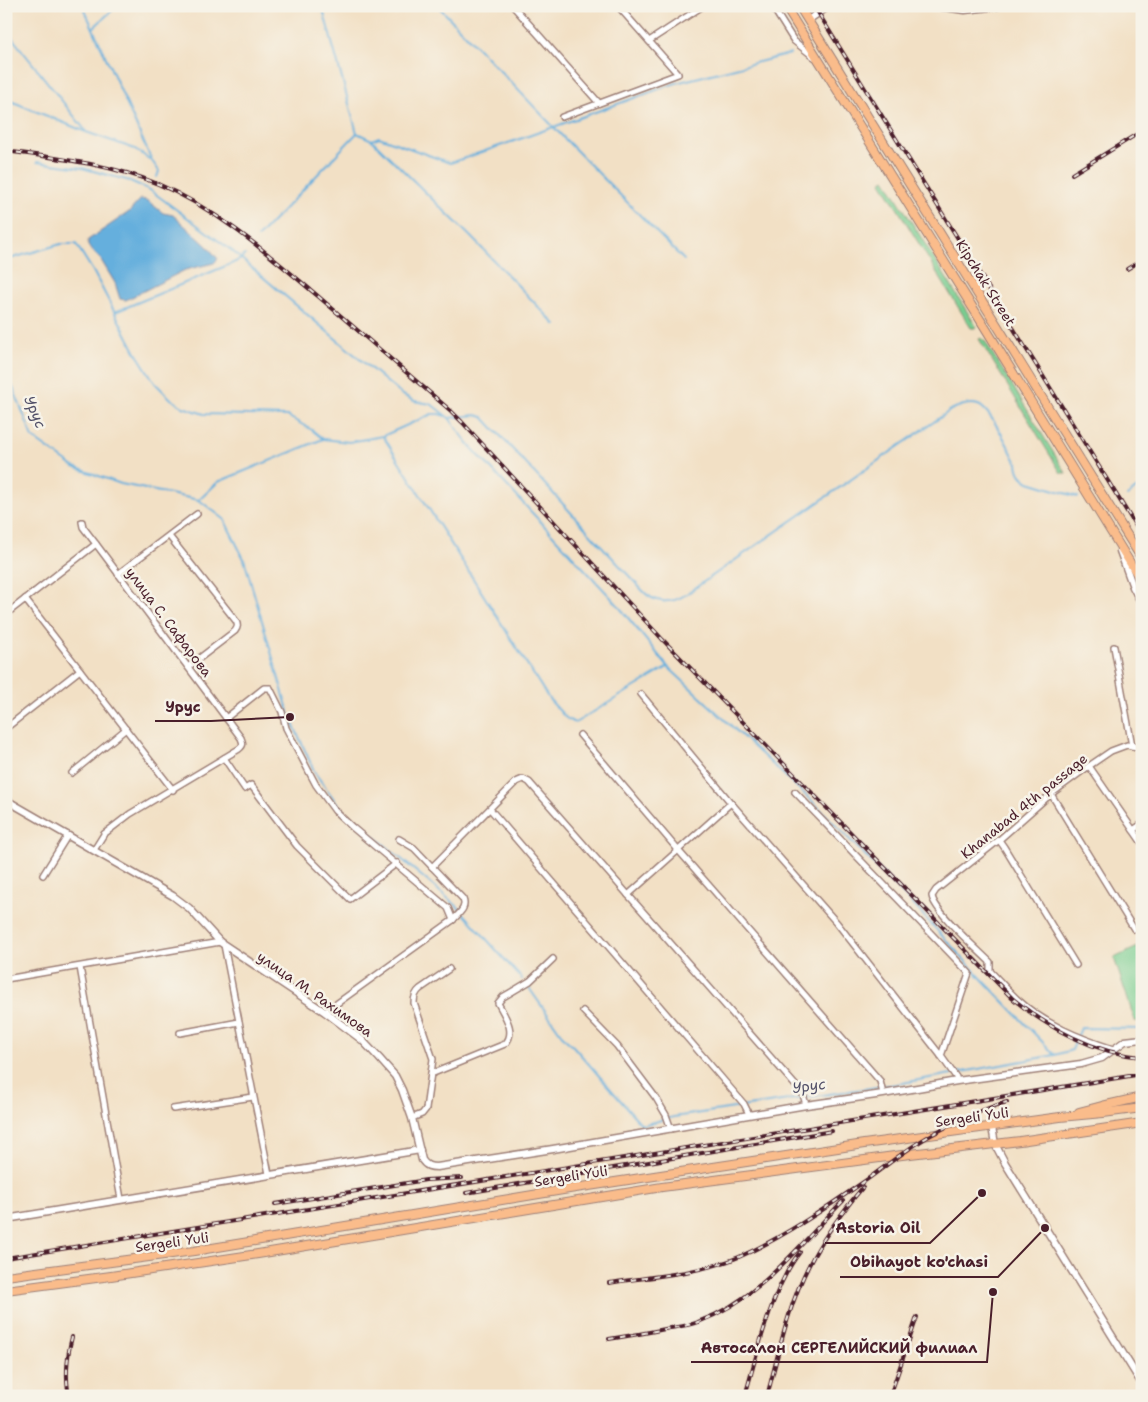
<svg xmlns="http://www.w3.org/2000/svg" width="1148" height="1402" viewBox="0 0 1148 1402" font-family="'Shantell Sans',sans-serif">
<rect width="100%" height="100%" fill="#f7f3e8"/>
<filter id="ink" filterUnits="userSpaceOnUse"><feTurbulence type="fractalNoise" baseFrequency=".02" numOctaves="2"/><feDisplacementMap in="SourceGraphic" scale="10" xChannelSelector="R" yChannelSelector="G"/><feConvolveMatrix kernelMatrix="1 2 1 2 8 2 1 2 1" color-interpolation-filters="sRGB"/></filter>
<filter id="wash" filterUnits="userSpaceOnUse"><feTurbulence type="fractalNoise" baseFrequency=".0096" numOctaves="4" result="noise"/><feDisplacementMap in="SourceGraphic" scale="20" xChannelSelector="R" yChannelSelector="G"/><feGaussianBlur stdDeviation="1.12" result="paint"/><feColorMatrix in="noise" values="0 0 0 0 0 0 0 0 0 0 0 0 0 0 0 0 0 1.4 0 .05"/><feComposite in="paint" operator="in"/></filter>
<g filter="url(#wash)">
<rect width="100%" height="100%" fill="#f2e0c5"/>
<g fill="#7ace91" stroke="#62765e">
<polygon points="885,179 976,326 975,328 971,328 881,182"/>
<polygon points="982,338 985,341 1066,473 1061,473 979,339"/>
<polygon points="1142,945 1142,1022 1135,1021 1114,958"/>
</g>
<polygon fill="#65afdd" stroke="#586784" points="141,199 148,201 163,213 173,215 207,246 218,259 214,263 185,270 126,300 120,299 115,283 101,260 88,246 88,240 129,212"/>
<g fill="none" stroke-linecap="round" stroke-linejoin="round">
<g stroke="#65afdd" stroke-width="2">
<polyline points="83,6 152,161 159,171 157,177"/>
<polyline points="322,6 357,133 372,140 471,237 556,325"/>
<polyline points="438,6 565,139 684,260"/>
<polyline points="93,28 117,6"/>
<polyline points="6,30 85,130"/>
<polyline points="6,99 86,132 135,149 152,161"/>
<polyline points="372,140 379,137 450,163 520,139 676,83 790,54"/>
<polyline points="37,162 82,168 130,181 150,190 231,250 401,394 414,401 431,404 449,418 470,446 616,603 668,667 812,801 911,902 982,979 1055,1055"/>
<polyline points="258,237 357,133"/>
<polyline points="6,260 61,244 76,244 93,271 136,353 155,383 171,399 183,407 204,414 287,416 312,430 323,439 349,442 383,436 432,414 439,414 445,416"/>
<polyline points="115,312 233,263 241,259 245,255"/>
<polyline points="6,373 10,380 33,438 74,467 121,484 199,500 224,519 244,559 290,717 315,773 345,814 380,841 457,906 522,979"/>
<path d="M449,418L476,415L483,417L643,591C655,604 671,604 685,595L951,410C959,406 969,402 978,405C991,409 1010,451 1017,463C1018,473 1021,477 1029,482L1078,497"/>
<polyline points="383,436 549,699 566,718 575,723 668,667"/>
<polyline points="1127,496 1136,489 1142,487"/>
<polyline points="199,500 218,482 323,439"/>
<polyline points="529,988 565,1039 573,1046 642,1125 674,1117 897,1084 1055,1055 1072,1050 1081,1028 1142,1029"/>
</g>
</g>
</g>
<g filter="url(#ink)">
<g fill="none" stroke-linecap="round" stroke-linejoin="round">
<defs>
<g id="minor">
<polyline points="513,6 599,103"/>
<polyline points="772,6 794,41 814,57"/>
<polyline points="649,41 703,6"/>
<polyline points="562,117 678,74 618,6"/>
<path d="M82,522L83,527L96,544L241,738C243,743 244,745 239,749L130,814L104,834L94,850"/>
<path d="M169,536L236,621C238,625 238,627 235,631L188,667"/>
<polyline points="118,574 197,514"/>
<polyline points="25,599 173,790"/>
<polyline points="6,614 96,544"/>
<polyline points="1114,647 1132,746"/>
<polyline points="641,694 731,803 837,923 941,1056 956,1077 957,1081"/>
<polyline points="226,718 264,688 270,688 282,712 286,728 316,785 335,811 352,827 448,908 453,920"/>
<polyline points="6,728 80,670"/>
<polyline points="580,735 678,850 880,1081 883,1094"/>
<polyline points="224,758 245,789 251,785 297,846 350,899 397,863"/>
<polyline points="1089,766 1142,843"/>
<polyline points="72,773 126,729"/>
<polyline points="795,792 969,973 941,1056"/>
<polyline points="1051,794 1134,929"/>
<polyline points="490,809 744,1104 749,1114"/>
<polyline points="6,814 12,803"/>
<polyline points="1133,830 1142,824"/>
<polyline points="999,840 1004,847 1076,965"/>
<polyline points="432,867 516,782 523,779 529,782 803,1094 806,1105"/>
<polyline points="43,875 68,835"/>
<polyline points="628,895 731,803"/>
<polyline points="224,945 269,1174"/>
<polyline points="80,967 121,1199"/>
<polyline points="6,979 220,942"/>
<polyline points="583,1011 617,1046 656,1098 666,1115 671,1129"/>
<path d="M325,1012L453,920C459,913 467,908 463,899L414,848L399,839"/>
<polyline points="180,1033 239,1022"/>
<path d="M1113,1049C1079,1038 1044,1024 1017,999C1007,990 999,980 990,971V962C977,949 934,911 932,896L936,890L999,840L1051,794L1089,766L1111,751L1127,745L1142,748"/>
<path d="M431,1074L505,1044C517,1032 504,1015 498,1003L503,997L530,981L553,959"/>
<polyline points="173,1109 253,1097"/>
<path d="M412,1118L422,1114L426,1109L433,1059L414,1003C414,997 415,993 420,989L449,969"/>
</g>
<g id="tertiary">
<polyline points="936,6 965,10 998,6"/>
<polyline points="808,20 829,6"/>
<polyline points="1120,551 1133,587 1142,604"/>
<path d="M6,800L173,896L189,908L220,942L325,1012L362,1040L379,1058L395,1076L402,1090L412,1118L422,1160C426,1166 430,1167 437,1167L553,1149L806,1105L883,1094L957,1081L1081,1064L1102,1058L1125,1041L1142,1039"/>
<polyline points="992,1127 995,1144 1005,1163 1142,1384"/>
<polyline points="6,1219 420,1150"/>
</g>
<g id="primary">
<polyline points="785,6 986,329 1142,582"/>
<polyline points="799,6 1142,559"/>
<polyline points="1079,1112 1102,1106 1142,1097"/>
<polyline points="6,1276 194,1251 569,1189 864,1144 1060,1117 1103,1113 1142,1108"/>
<polyline points="6,1290 111,1276 258,1254 662,1187 902,1155 1020,1141 1142,1123"/>
</g>
</defs>
<use href="#minor" stroke="#9e8078" stroke-width="8"/>
<use href="#tertiary" stroke="#9e8078" stroke-width="9"/>
<use href="#primary" stroke="#9e8078" stroke-width="10"/>
<use href="#minor" stroke="#fff" stroke-width="5"/>
<use href="#tertiary" stroke="#fff" stroke-width="6"/>
<use href="#primary" stroke="#fabc8b" stroke-width="8"/>
<defs>
<g id="rail">
<polyline points="814,6 1142,536"/>
<path d="M6,151C57,158 110,164 158,184C219,210 269,255 319,297C363,335 407,373 451,411L462,422L663,640L1012,998C1048,1028 1094,1053 1142,1057"/>
<polyline points="1072,174 1142,131"/>
<polyline points="1127,269 1142,260"/>
<polyline points="466,1193 832,1131"/>
<polyline points="275,1204 426,1180 462,1178"/>
<polyline points="6,1258 1142,1074"/>
<path d="M609,1283C649,1277 702,1273 739,1257C782,1238 823,1210 862,1183C885,1167 906,1149 931,1135C955,1122 980,1110 1007,1102"/>
<path d="M609,1339C628,1336 646,1333 665,1329C676,1327 688,1326 698,1322C759,1300 799,1245 843,1201"/>
<path d="M69,1396C65,1376 67,1356 72,1337"/>
<path d="M745,1396C758,1351 771,1289 800,1252"/>
<path d="M767,1396C779,1352 788,1306 809,1265C823,1237 843,1211 863,1187"/>
<polyline points="890,1396 917,1317"/>
</g>
</defs>
<use href="#rail" stroke="#4a1f2b" stroke-width="4"/>
<use href="#rail" stroke="#f7f3e8" stroke-width="2" stroke-dasharray="5.5" stroke-linecap="butt"/>
</g>
</g>
<g text-anchor="middle" dominant-baseline="central" stroke-width="5" stroke-linejoin="round" paint-order="stroke">
<g font-size="14" fill="#4a1f2b" stroke="#f7f3e8">
<text transform="translate(986 283) rotate(58)">Kipchak Street</text>
<text transform="translate(169 622) rotate(53)">улица С. Сафарова</text>
<text transform="translate(1024 806) rotate(-39)">Khanabad 4th passage</text>
<text transform="translate(315 994) rotate(35)">улица М. Рахимова</text>
<text transform="translate(972 1117) rotate(-8)">Sergeli Yuli</text>
<text transform="translate(571 1176) rotate(-9)">Sergeli Yuli</text>
<text transform="translate(172 1242) rotate(-8)">Sergeli Yuli</text>
</g>
<g font-size="15" font-style="italic" fill="#535169" stroke="#f7f3e8">
<text transform="translate(35 412) rotate(67)">Урус</text>
<text transform="translate(809 1086) rotate(-8)">Урус</text>
</g>
</g>
<path fill="none" stroke="#4a1f2b" stroke-width="2" d="M290 717L211 721H155M982 1193L930 1243H825M1045 1228L998 1277H840M993 1292L987 1362H691"/>
<g fill="#4a1f2b" stroke="#f7f3e8" stroke-width="2">
<circle cx="290" cy="717" r="5"/>
<circle cx="982" cy="1193" r="5"/>
<circle cx="1045" cy="1228" r="5"/>
<circle cx="993" cy="1292" r="5"/>
</g>
<g font-size="15" text-anchor="middle" font-weight="bold" fill="#4a1f2b" stroke="#f7f3e8" stroke-width="5" stroke-linejoin="round" paint-order="stroke">
<text x="183" y="712">Урус</text>
<text x="878" y="1233">Astoria Oil</text>
<text x="919" y="1267">Obihayot ko'chasi</text>
<text x="839" y="1353">Автосалон СЕРГЕЛИЙСКИЙ филиал</text>
</g>
<rect width="1148" height="1402" fill="none" stroke="#f7f3e8" stroke-width="25"/>
</svg>
